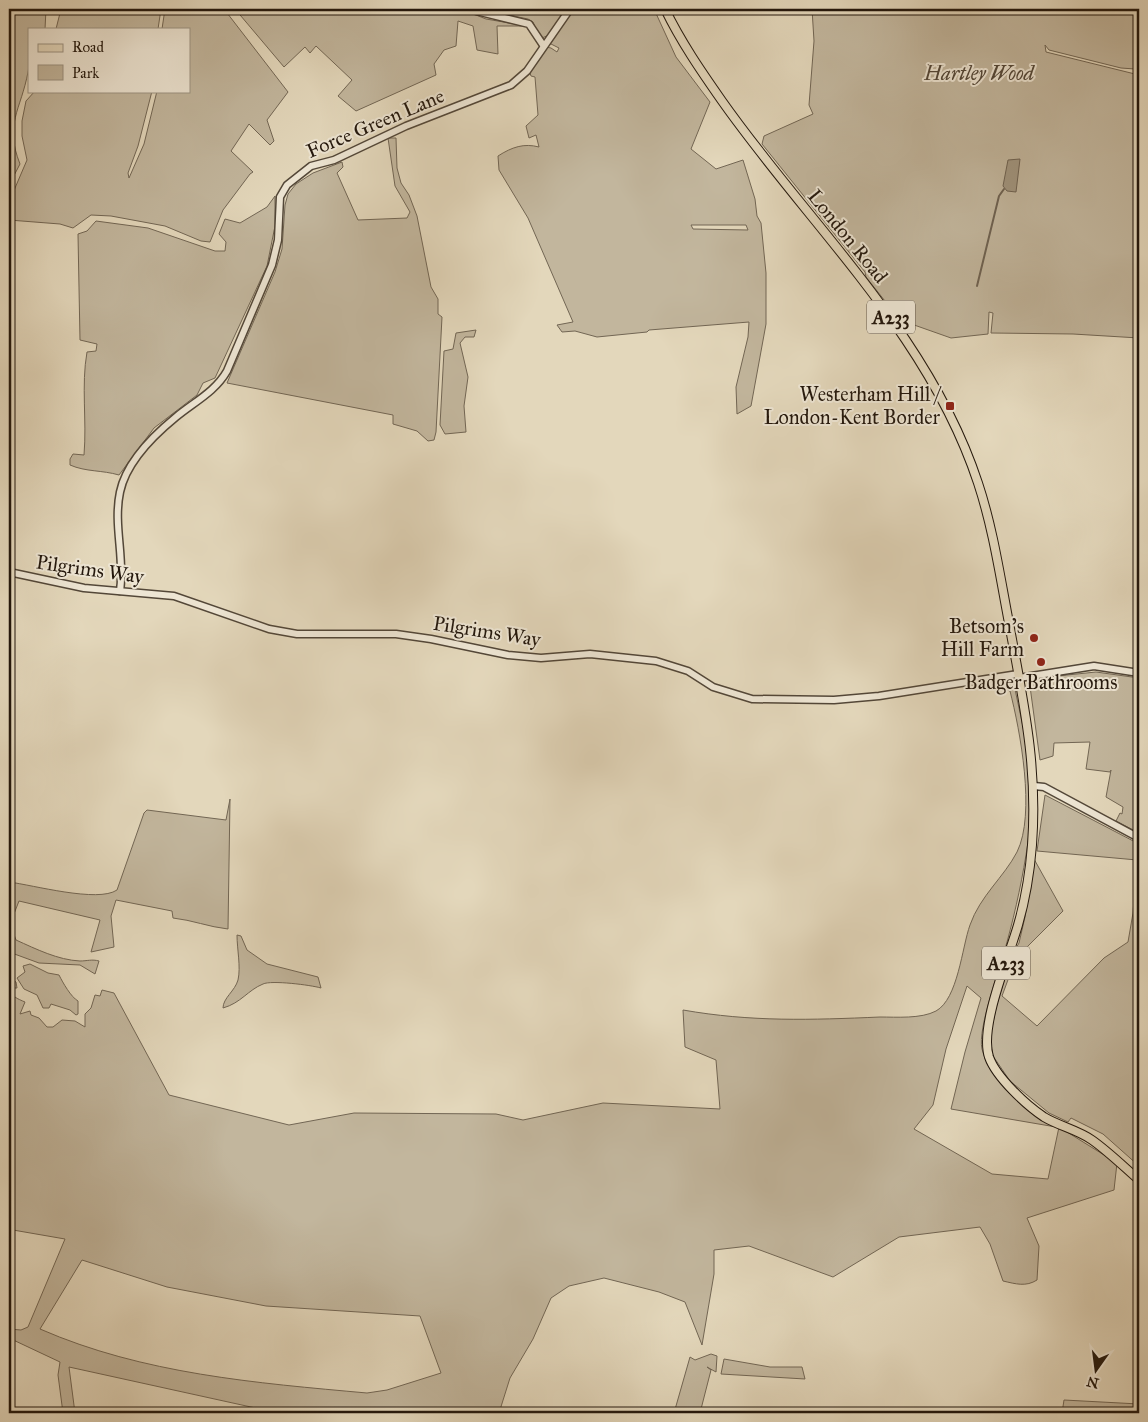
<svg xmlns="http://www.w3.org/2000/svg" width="1148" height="1422" viewBox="0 0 1148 1422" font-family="'IM FELL Great Primer',serif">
<rect width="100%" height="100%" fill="#e3d7bb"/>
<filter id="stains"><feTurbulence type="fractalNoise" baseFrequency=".004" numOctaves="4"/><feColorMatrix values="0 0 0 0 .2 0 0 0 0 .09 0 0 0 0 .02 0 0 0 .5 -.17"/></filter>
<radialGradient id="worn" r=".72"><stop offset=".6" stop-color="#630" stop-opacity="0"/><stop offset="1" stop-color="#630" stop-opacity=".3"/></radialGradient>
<g fill="#c2b69d" stroke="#726654" fill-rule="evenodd">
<path d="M9,9H46L45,29H29C29,43 31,59 28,72C21,110 4,124 20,164L9,185Z"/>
<polygon points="61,9 161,9 158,29 56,29"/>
<polygon points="165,9 224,9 288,92 267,120 274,141 270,145 249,124 231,151 253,172 250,174 223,210 210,242 201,241 165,226 111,216 91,215 73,228 60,224 9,220 9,202 27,160 22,136 22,121 26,101 35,91 152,91 138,146 128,173 129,178 144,144 157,91 189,91 189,29 162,29"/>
<polygon points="235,9 461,9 486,19 527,26 497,26 498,54 477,50 473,26 458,21 456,46 444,50 434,64 436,75 356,111 338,96 352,80 316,46 310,53 305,47 284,67"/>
<polygon points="480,9 567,9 549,35 542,38 539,37 533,22 528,19"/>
<path d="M573,9H654L676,57L710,102L691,149L716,169L743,160L755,199L757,216L761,223L766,273V324L751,406L737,414L736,387L748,337L749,322L649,330L647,332L597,337L575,331L562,332L557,325L573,322L528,218L499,170L498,156C512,147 524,143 539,147L536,135L529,138L526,126L538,115L535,77L531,76L530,73L546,47L551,48L557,52L559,48L549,43ZM691,225H746L748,230L693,229Z"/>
<polygon points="812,9 1139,9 1139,69 1136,55 1135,69 1121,68 1049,50 1045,45 1046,52 1139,75 1139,338 1073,334 991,333 993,313 989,312 988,334 951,338 900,320 866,277 865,272 762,144 764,136 813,114 809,105 814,41"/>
<polygon points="388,138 396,138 397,168 401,183 409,195 417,216 431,287 438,299 438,314 442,317 436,432 434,440 428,441 417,431 393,424 393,415 227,383 275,272 282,249 285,205 288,194 296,184 313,173 342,162 343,167 337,173 358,220 407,218 410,212 395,186"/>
<path d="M275,196V226L267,266L215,378L203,383L197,395L154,428L119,475C102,470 86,472 70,465V459L73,454L84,455C87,420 81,386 87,352L96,351L97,344L80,340L78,234L87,231L96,221L148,228L215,251H225L226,242L219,234L225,219L240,223L267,207Z"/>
<polygon points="476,330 474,337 465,337 460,343 468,377 464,406 466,432 445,434 440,425 444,351 453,349 456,333"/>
<polygon points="1096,672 1139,678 1139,833 1116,821 1120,813 1122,814 1123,807 1106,797 1111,770 1110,772 1086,769 1090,742 1054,743 1053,756 1040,760 1029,679"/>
<path d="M1013,680C1017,699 1021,717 1025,736C1032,766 1032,812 1028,842C1023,876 1016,909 1007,942C1001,965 977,1029 982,1049C990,1083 1027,1110 1056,1127L951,1109L965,1052L981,998L967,986L946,1049L933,1105L914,1129L992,1174L1048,1179L1059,1127L1117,1163L1114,1190L1027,1218L1039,1246L1037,1280C1026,1287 1016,1284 1003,1281L990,1244L980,1227L899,1237L833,1277L749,1246L714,1250V1274L702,1345L685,1302L659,1292L604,1278L569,1286L551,1298L533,1339L510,1378L499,1413H259L260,1409L69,1367L75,1413H63L58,1375L60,1362L9,1338V1329L21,1330L28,1327L65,1239L13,1230L9,1222V978L16,982L17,988H9C10,996 18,999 25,1002L20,1014L30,1011L31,1015L39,1018L47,1027H53L62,1020L75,1021L85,1027V1014L91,1008L95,995L100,996L102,990L114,993L169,1095L289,1125L354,1113L496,1114L523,1120L603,1103L720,1109L716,1060L685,1047L683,1010C751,1022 811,1020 880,1017C896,1017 921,1019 936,1011C958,999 962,947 970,925C980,896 1004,877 1017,852C1036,814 1020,730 1010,691L995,685L996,681ZM82,1260L167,1287L266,1306L420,1316L441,1373L387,1390L367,1393C256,1383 143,1374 40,1329Z"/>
<polygon points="1045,795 1139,844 1139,1166 1103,1134 1071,1118 1068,1122 1049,1113 1010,1081 993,1056 990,1037 997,1004 1012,955 1019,943 1025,917 1034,859 1063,911 1016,958 1002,996 1037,1026 1104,958 1128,942 1133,913 1137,860 1037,851"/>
<path d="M230,799L228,929C209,927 192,920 173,918L172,911L116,900L111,916L114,947L91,952L100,920L19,901L10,924L16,940C36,949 58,960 80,961C87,961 92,959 99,961L95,974L80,965L39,963L9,952V882C33,885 98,903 117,890L144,813L147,810L226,820Z"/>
<path d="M237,935L241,936L247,950L267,964L318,977L321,988C311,985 271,980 263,984C248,990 241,1003 223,1008C223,998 235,991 238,980C241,967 237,949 237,935Z"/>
<path d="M30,964L48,973L59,975C63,983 71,997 78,1001V1014L76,1015L70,1010L51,1004L49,1008H43L37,995L24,989L17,978L25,972L23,966Z"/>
<polygon points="711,1354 717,1356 716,1372 707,1367 711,1370 700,1413 674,1413 690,1357 695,1360"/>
<polygon points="724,1359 770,1367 802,1367 805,1379 721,1374"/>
<polygon points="1064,1400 1139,1404 1139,1413 1062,1413"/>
</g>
<polygon fill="#a29680" stroke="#6f6352" points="1020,159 1016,192 1007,191 1003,186 1008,160"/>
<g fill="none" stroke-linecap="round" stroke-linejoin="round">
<polyline stroke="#6f6352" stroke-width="2" points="977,286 999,196 1004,189"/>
<defs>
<g id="minor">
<polyline points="468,9 529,24 543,45"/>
<polyline points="9,572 84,588 174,596 269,629 297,634 396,634 431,639 508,655 541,658 590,654 656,661 688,671 713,687 752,699 834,700 879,696 1018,674"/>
<path d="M120,591C125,558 113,525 120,492C126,463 154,435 176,417C194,402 215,392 227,371L272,265L278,240L280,197L287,185L311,166L334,160L406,126L511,85L527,71L570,9"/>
<polyline points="1019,678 1094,666 1139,673"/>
<polyline points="1034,786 1044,787 1139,838"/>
</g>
<path id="major" d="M665,9C681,42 701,71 722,101C810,226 929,334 978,483C993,528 1000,576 1009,623C1023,700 1038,765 1032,845C1030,871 1025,901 1018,925C1009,957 979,1026 989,1057C996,1077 1026,1105 1044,1117C1059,1126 1078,1130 1092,1140C1109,1152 1124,1167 1139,1180"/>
</defs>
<use href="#minor" stroke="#534738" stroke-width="9"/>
<use href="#major" stroke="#23170c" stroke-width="10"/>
<use href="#minor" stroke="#ede5d3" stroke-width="6"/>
<use href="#major" stroke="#e3d7bb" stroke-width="8"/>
</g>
<g fill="#8f2418" stroke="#ede5d3" stroke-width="2">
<rect x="945" y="401" width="10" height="10" rx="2.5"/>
<circle cx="1034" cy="638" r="5"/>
<circle cx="1041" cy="662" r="5"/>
</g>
<g text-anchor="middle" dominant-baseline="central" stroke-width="4" stroke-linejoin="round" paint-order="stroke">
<g fill="#ede5d3" stroke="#605548" stroke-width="1">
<rect x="867" y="300.5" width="48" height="33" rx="4"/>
<rect x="982" y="946.5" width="48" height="33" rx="4"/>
</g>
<g font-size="19" font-weight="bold" fill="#23170c">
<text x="891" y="317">A233</text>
<text x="1006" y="963">A233</text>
</g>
<g font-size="20" font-style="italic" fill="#534738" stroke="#ede5d3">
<text x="979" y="73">Hartley Wood</text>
</g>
<g font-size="20" fill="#23170c" stroke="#ede5d3">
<text transform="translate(375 123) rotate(-23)">Force Green Lane</text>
<text transform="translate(848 236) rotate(51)">London Road</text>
<text transform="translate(90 569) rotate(8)">Pilgrims Way</text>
<text transform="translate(487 631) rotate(9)">Pilgrims Way</text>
</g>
<g font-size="20" fill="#23170c" stroke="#ede5d3" text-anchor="end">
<text x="940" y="394">Westerham Hill /<tspan x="940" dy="23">London-Kent Border</tspan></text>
<text x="1024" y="626">Betsom's<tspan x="1024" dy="23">Hill Farm</tspan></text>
<text x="1041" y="682" text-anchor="middle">Badger Bathrooms</text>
</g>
</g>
<rect width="1148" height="1422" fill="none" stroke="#e3d7bb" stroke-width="30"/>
<rect x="10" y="10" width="1128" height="1402" fill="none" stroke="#23170c" stroke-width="2.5"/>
<rect x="15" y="15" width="1118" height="1392" fill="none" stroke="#23170c"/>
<rect x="28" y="28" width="162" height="65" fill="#ede5d3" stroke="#9c9383"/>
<rect x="38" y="44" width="25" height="8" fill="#e3d7bb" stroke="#9c9383"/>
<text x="72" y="52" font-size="15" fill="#23170c">Road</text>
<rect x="38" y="65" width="25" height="15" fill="#c2b69d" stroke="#9c9383"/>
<text x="72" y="78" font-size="15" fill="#23170c">Park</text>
<g transform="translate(1096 1370) rotate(194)" stroke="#ede5d3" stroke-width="4" paint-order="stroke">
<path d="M0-4L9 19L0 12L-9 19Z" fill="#23170c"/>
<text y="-8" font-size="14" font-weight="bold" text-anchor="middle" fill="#23170c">N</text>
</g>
<rect width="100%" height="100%" filter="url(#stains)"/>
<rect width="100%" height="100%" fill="url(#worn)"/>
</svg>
